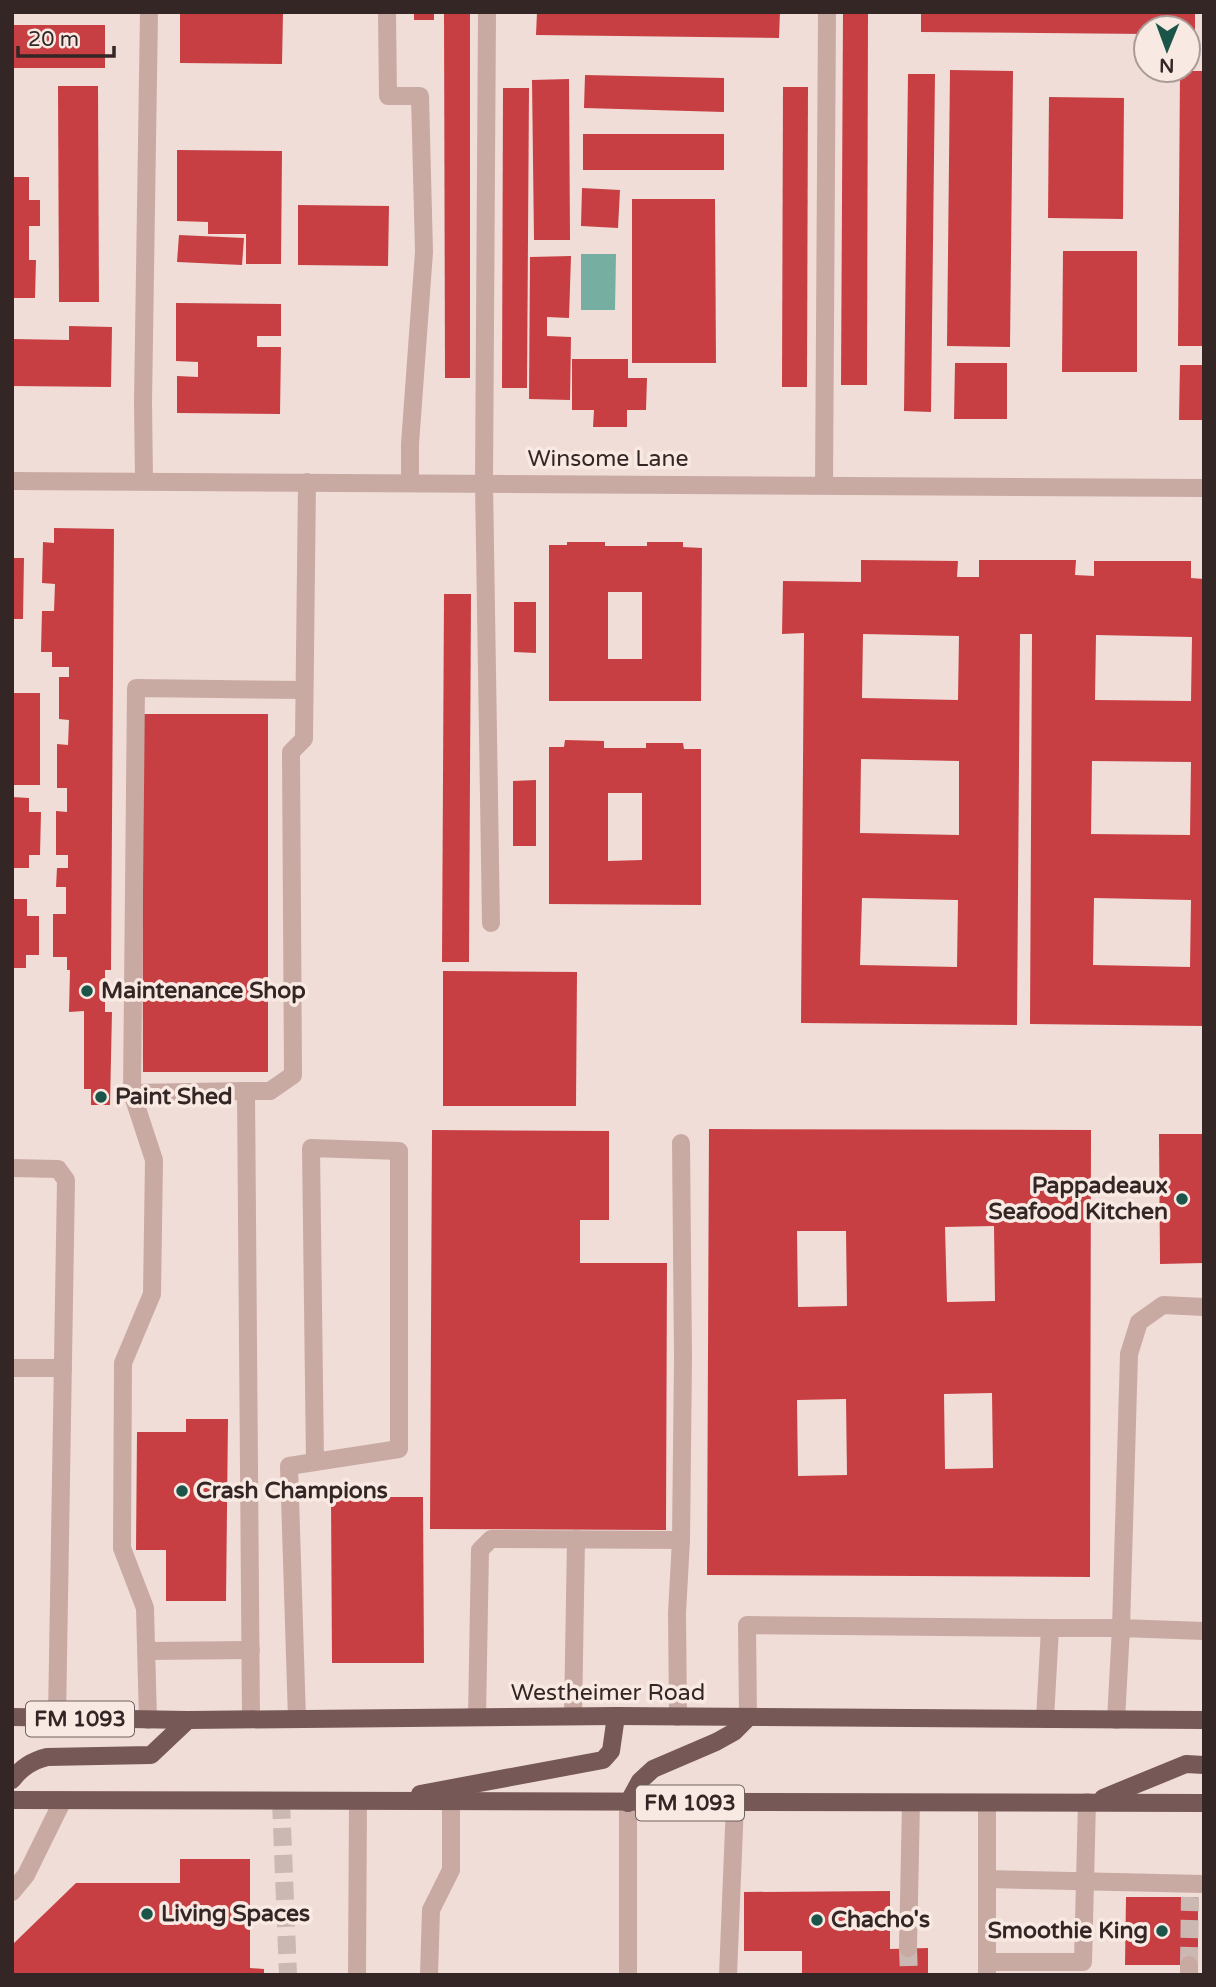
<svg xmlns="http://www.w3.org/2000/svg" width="1216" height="1987" viewBox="0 0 1216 1987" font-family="'Varela Round',sans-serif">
<rect width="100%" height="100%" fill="#f1ddd7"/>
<polygon fill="#76aea1" points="581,254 616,254 615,310 581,310"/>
<g fill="#c73f43" fill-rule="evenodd">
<polygon points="180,12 283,12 282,64 180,63"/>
<rect x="414" y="12" width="20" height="8"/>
<polygon points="444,12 470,12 470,378 445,378"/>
<polygon points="537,12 780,12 779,38 536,35"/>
<polygon points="843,12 868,12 867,385 841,385"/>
<polygon points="921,12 1195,12 1195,35 1188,35 1188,28 1146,28 1146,34 921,32"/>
<rect x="12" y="25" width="93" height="43"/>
<polygon points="950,70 1013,71 1010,347 947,346"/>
<polygon points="1180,71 1204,71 1204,346 1178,346"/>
<polygon points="908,74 935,74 931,412 904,411"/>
<polygon points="585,75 724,78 724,112 584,108"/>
<polygon points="569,79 570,240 534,240 532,80"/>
<polygon points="58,86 98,86 99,302 59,302"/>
<polygon points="783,87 808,87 807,387 782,387"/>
<polygon points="503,88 529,88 527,388 502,388"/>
<polygon points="1049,97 1124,98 1123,219 1048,218"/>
<rect x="583" y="134" width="141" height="36"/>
<polygon points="177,150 282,151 281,264 246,264 246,234 208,234 208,222 177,221"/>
<polygon points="12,177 29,177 29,200 40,200 40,226 29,226 29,260 36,260 35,298 12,298"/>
<polygon points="582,188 620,190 618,228 581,226"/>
<polygon points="632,199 715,199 716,363 632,363"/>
<polygon points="298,205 389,206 388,266 298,265"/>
<polygon points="179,235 244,238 242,265 177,262"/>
<polygon points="1063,251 1137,251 1137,372 1062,372"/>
<polygon points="571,256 569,318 547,317 547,336 571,337 570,400 529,399 530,257"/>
<polygon points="176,303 281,304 281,336 257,336 257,347 281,347 280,414 177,413 177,376 198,377 198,362 176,361"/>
<polygon points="69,326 112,327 111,387 12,386 12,339 69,340"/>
<polygon points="572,359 628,359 628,378 647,378 646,410 627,410 627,427 593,427 594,410 572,410"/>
<polygon points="955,363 1007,363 1007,419 954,419"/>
<polygon points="1180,365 1204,365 1204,420 1179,420"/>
<polygon points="54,528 114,529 111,970 105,970 105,1012 112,1012 110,1105 91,1105 91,1089 84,1089 84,1011 69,1012 70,970 67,970 67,957 53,957 53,914 66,914 66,887 56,887 57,868 68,868 68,855 56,855 56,811 67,812 67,788 57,788 57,744 68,745 69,720 59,719 59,677 69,677 69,667 52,667 52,652 41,652 42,611 54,611 55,584 42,583 43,542 54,543"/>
<path d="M567,542H605V546H647V542H683V547L702,548L701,701H549V545H567ZM608,592H642V659H608Z"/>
<polygon points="12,558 24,558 23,619 12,619"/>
<path d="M861,560L958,561L957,577H979V560H1076L1075,575L1094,576V561H1191V578L1204,579V1026L1030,1024L1032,634H1020L1017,1025L801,1023L804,633L782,634L783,581L861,582ZM863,634L959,636L958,700L862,698ZM1096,635L1192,637L1191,701L1095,700ZM861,759L959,761V835L860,833ZM1092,761L1191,762L1190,835L1091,834ZM862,898L958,900L957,967L860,965ZM1094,898L1191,900L1190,967L1093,965Z"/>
<polygon points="444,594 471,594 469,962 442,962"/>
<polygon points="514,602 536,602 536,653 514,652"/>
<rect x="12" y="693" width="28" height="92"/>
<polygon points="142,714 268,714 268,1072 143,1072"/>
<path d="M565,740L604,741V748H646V743H683L684,749H701V905L549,904V747H564ZM608,793H642V860L608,861Z"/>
<polygon points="536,780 536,846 513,846 513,781"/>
<polygon points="12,797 29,798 29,812 41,812 40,855 29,855 29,868 12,868"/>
<polygon points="12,899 27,899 27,916 39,916 39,955 26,955 26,968 12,968"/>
<polygon points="443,971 577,972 576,1106 443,1106"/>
<path d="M709,1129L1091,1130L1090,1577L707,1575ZM994,1226L995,1301L947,1302L945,1227ZM797,1231H846L847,1306L798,1307ZM992,1393L993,1468L945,1469L944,1394ZM846,1399L847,1475L798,1476L797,1400Z"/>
<polygon points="432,1130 609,1131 609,1220 580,1220 580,1263 667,1263 666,1530 430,1529"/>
<polygon points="1159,1134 1204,1134 1204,1263 1160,1264"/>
<polygon points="186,1419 228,1419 226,1601 166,1601 166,1550 136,1550 137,1432 186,1432"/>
<polygon points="331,1497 423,1497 424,1663 332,1663"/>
<polygon points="180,1859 250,1859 250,1968 264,1969 264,1975 12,1975 12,1945 76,1883 180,1883"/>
<polygon points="890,1891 890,1949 928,1948 928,1975 802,1975 802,1951 744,1951 744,1892"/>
<polygon points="1126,1897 1198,1897 1198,1965 1125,1965"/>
</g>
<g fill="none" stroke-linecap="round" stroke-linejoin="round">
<g stroke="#cbb8b3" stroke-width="18" stroke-dasharray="18 9" stroke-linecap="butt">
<polyline points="281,1801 288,1975"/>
<polyline points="908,1948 909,1975"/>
<polyline points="1189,1965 1190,1897"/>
</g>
<g stroke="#c8aaa3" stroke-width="18">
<polyline points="387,12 388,96 420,96 424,252 410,444 410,483"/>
<polyline points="487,12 484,483 491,923"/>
<polyline points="12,481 1204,488"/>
<polyline points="144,481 143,402 149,12"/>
<polyline points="824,485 827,12"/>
<polyline points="132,1093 136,688 304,690"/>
<polyline points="681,1143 683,1357 681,1540"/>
<polyline points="12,1168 58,1169 66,1180 57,1718"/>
<polyline points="12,1368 63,1368"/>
<polyline points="1050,1628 1121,1628 1129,1354 1139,1322 1163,1305 1204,1307"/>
<polyline points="147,1651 251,1650"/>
<polyline points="573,1716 576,1539"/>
<polyline points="477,1717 480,1550 491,1539 681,1540 677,1613 678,1717"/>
<polyline points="748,1718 747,1625 1050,1628 1045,1719"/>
<polyline points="251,1719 246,1091 270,1091 293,1075 291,752 304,739 307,482"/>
<polyline points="297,1719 289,1466 399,1449 399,1151 311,1148 315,1462"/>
<polyline points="148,1720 145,1608 122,1548 123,1363 152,1294 154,1160 132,1093 246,1091"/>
<polyline points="1116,1720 1121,1628 1204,1631"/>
<polyline points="987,1803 987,1975"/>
<polyline points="987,1879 1204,1884"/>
<polyline points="12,1892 26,1875 63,1800"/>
<polyline points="908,1948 911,1803"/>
<polyline points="987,1962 1083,1962 1087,1802"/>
<polyline points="1189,1965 1189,1975"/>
<polyline points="357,1975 358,1802"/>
<polyline points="429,1975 431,1910 451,1870 451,1802"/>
<polyline points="628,1975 628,1803"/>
<polyline points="728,1975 735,1803"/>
</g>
<g stroke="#765856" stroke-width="18">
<polyline points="12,1717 188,1720 616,1716 1204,1720"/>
<path d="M12,1780C22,1767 32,1761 47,1757L151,1755L188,1720"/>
<polyline points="420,1794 603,1760 611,1751 616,1716"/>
<polyline points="1103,1798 1186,1764 1204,1765"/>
<polyline points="12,1800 1204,1803"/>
<polyline points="628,1803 640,1781 653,1769 716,1742 734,1732 748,1718"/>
</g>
</g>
<g fill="#1b5549" stroke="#f9e9e3" stroke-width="2.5">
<circle cx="87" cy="991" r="7"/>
<circle cx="101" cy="1097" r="7"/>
<circle cx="1182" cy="1199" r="7"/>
<circle cx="182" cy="1491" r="7"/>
<circle cx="147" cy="1914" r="7"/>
<circle cx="817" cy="1920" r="7"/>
<circle cx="1162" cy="1931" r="7"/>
</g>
<g text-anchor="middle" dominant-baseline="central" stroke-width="7" stroke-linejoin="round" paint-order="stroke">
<g fill="#f9e9e3" stroke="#6e605e" stroke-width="2">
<rect x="26" y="1701.5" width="108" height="35" rx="5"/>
<rect x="636" y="1785.5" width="108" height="35" rx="5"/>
</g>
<g font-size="21" font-weight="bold" fill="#332625">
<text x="80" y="1719">FM 1093</text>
<text x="690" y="1803">FM 1093</text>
</g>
<g font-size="23" fill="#332625" stroke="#f9e9e3">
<text x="608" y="459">Winsome Lane</text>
<text x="608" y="1693">Westheimer Road</text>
</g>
<g font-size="23" font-weight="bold" fill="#332625" stroke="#f9e9e3" text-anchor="start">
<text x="101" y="991">Maintenance Shop</text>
<text x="115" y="1097">Paint Shed</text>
<text x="1168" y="1186" text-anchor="end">Pappadeaux<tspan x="1168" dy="26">Seafood Kitchen</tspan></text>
<text x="196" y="1491">Crash Champions</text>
<text x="161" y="1914">Living Spaces</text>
<text x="831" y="1920">Chacho's</text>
<text x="1148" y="1931" text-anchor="end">Smoothie King</text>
</g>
</g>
<rect width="1216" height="1987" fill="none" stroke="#332625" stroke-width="28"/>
<g transform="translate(1167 49) rotate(181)"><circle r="33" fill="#f9e9e3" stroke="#aa9b97" stroke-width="2"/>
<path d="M0-5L12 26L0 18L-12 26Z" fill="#1b5549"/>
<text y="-10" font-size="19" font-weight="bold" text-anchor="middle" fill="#332625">N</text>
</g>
<path d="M18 46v10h96v-10" fill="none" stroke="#332625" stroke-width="3.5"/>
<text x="28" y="46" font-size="21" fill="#332625" stroke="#f9e9e3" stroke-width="5" paint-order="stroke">20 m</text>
</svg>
